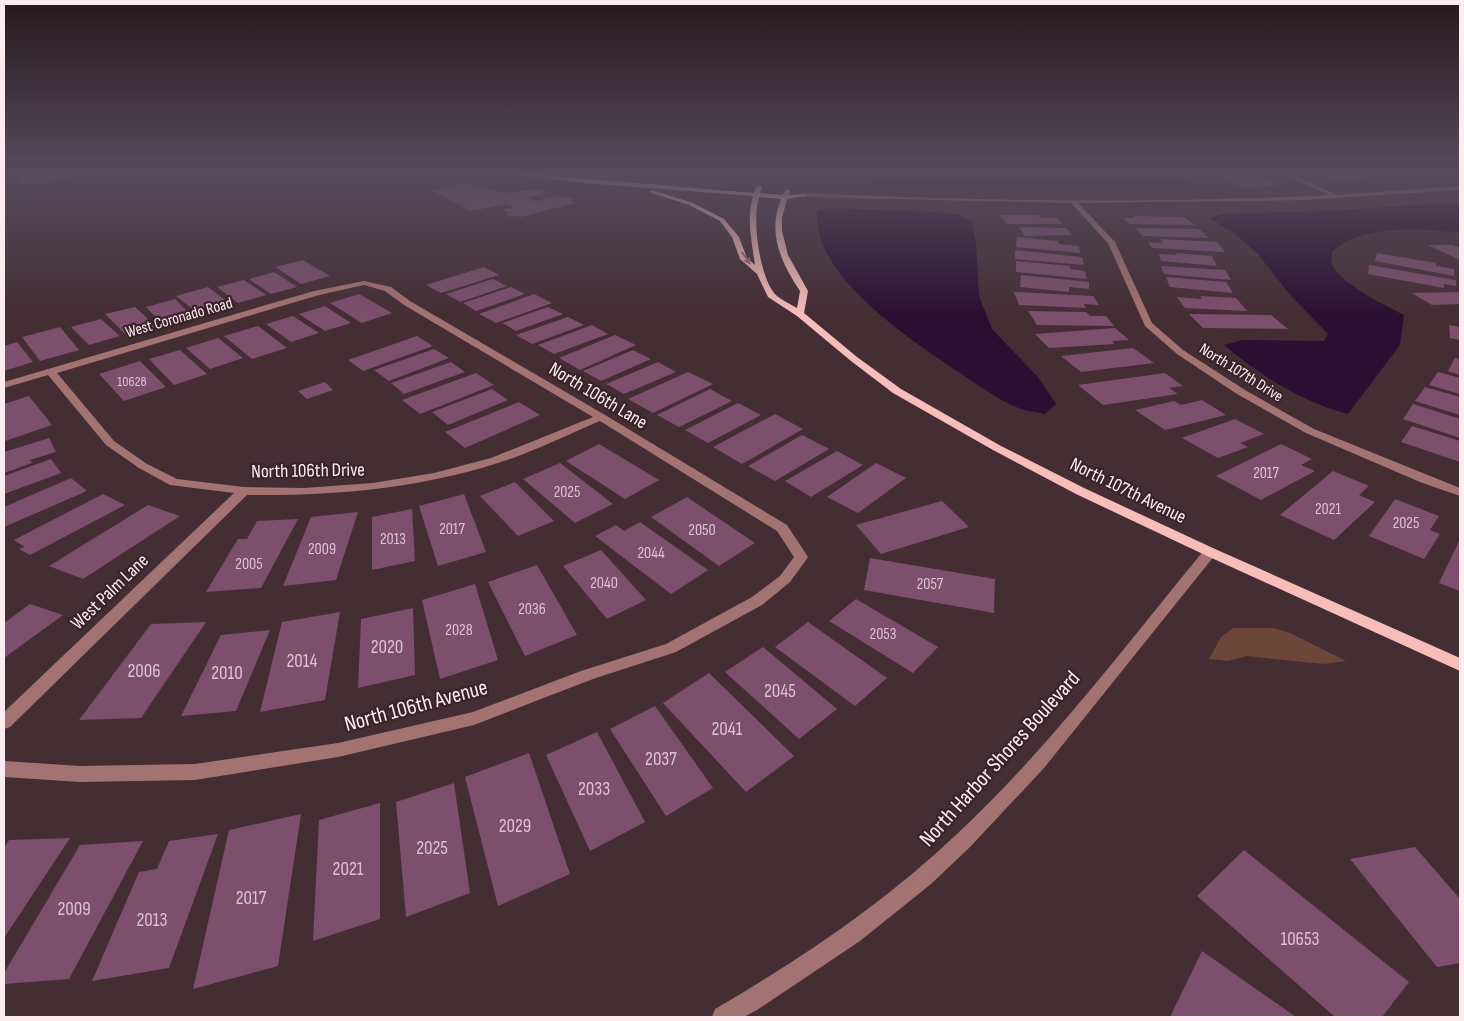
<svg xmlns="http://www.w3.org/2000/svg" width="1464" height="1021" viewBox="0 0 1464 1021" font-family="'Sofia Sans Condensed',sans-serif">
<rect width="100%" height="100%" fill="#452d34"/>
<polygon fill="#6b4639" points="1233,628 1274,628 1290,633 1346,661 1323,664 1247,656 1228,661 1209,659 1221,637"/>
<g fill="#2b0f32">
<path d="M876,173H1173L1194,184L1186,187C1108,189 1030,188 952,187C931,187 874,190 858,178Z"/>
<path d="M1452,203L1460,205V233C1423,229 1360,224 1332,252C1332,255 1331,261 1332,264C1338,283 1387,306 1404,315L1400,345L1348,414C1302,402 1261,376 1224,345L1243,340L1324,341L1328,334L1290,295L1257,253L1236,235L1210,218L1222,214L1325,211Z"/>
<path d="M831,208L936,212L959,215L972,222L976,242L979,296L992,329L1038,377L1056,404L1045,414C1037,412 1027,411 1019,408C1001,402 974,382 957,371C910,339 812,276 817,211Z"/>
</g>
<g fill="#7c4f6d">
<polygon points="19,173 96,173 96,174 24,185 11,174"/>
<polygon points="1311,173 1354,173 1368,180 1338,182"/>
<polygon points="1254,174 1277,185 1245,188 1217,177"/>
<polygon points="462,184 478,185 505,193 537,189 545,192 541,193 544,194 528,198 536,201 558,196 575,199 570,201 575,203 521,217 517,215 512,217 505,214 509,213 503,210 514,207 506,204 471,211 459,206 468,204 459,204 432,191"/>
<polygon points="1000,215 1038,215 1040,218 1058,218 1063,224 1006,224"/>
<polygon points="1133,216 1184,217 1195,225 1129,224 1123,218 1135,218"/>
<polygon points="1019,227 1066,228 1072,235 1025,236"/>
<polygon points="1135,228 1199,229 1209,238 1143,236"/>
<polygon points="1017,237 1058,241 1059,244 1079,246 1080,253 1016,247"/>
<polygon points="1160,239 1217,242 1225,252 1152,248 1148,242 1163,243"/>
<polygon points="1428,245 1452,245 1460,248 1460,260"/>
<polygon points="1015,250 1082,257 1084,265 1015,259"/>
<polygon points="1176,253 1212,256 1217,266 1161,261 1159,254 1177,255"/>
<polygon points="1377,253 1436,263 1436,266 1454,269 1454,276 1375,261"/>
<polygon points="303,260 330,276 301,284 275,267"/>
<polygon points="1016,261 1070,266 1070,269 1085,271 1087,279 1016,272"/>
<polygon points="1369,265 1456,280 1456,286 1444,284 1444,288 1368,274"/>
<polygon points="1161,266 1225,270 1231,280 1164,274"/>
<polygon points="484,267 499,275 441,293 426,285"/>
<polygon points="274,272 297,287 271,294 249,279"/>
<polygon points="1021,275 1089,282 1089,289 1069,287 1069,292 1020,287"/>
<polygon points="1166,277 1226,282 1233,293 1170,287"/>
<polygon points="493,279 507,286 460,302 446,294"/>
<polygon points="244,280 266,295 238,303 217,287"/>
<polygon points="208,287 233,306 200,315 176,296"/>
<polygon points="511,287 525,294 476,311 463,303"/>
<polygon points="1014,292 1093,296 1099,305 1084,304 1086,308 1019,305"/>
<polygon points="1460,292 1460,304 1432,305 1412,293"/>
<polygon points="359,294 392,313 362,323 330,303"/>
<polygon points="534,294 552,303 496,323 479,314"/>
<polygon points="1200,296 1236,298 1247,311 1185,308 1177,297 1202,299"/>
<polygon points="175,299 193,317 163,325 146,307"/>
<polygon points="325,306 351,323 325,331 299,314"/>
<polygon points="135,307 157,327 126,335 105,314"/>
<polygon points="548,307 563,314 516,331 502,323"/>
<polygon points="1028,311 1086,312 1090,316 1106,316 1114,326 1037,325"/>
<polygon points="1189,314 1271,315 1288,329 1203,328"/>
<polygon points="293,316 319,333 291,342 266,324"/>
<polygon points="568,317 584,325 532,344 516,335"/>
<polygon points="101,319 120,336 89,345 71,327"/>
<polygon points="592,325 608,334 554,354 538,345"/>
<polygon points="1449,325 1460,327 1460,340 1450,338"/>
<polygon points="258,326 287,348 252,359 224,336"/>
<polygon points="60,327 79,350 40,361 22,337"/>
<polygon points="1115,328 1129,340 1112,341 1115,344 1049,348 1035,334"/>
<polygon points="615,335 636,345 580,370 559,358"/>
<polygon points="417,336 433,346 363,371 348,360"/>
<polygon points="218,338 243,358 210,369 186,348"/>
<polygon points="17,342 33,362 4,371 4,346"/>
<polygon points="1133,348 1154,363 1081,372 1061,356"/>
<polygon points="434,349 449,358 389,381 374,370"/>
<polygon points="180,350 207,374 174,385 149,359"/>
<polygon points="633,350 651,359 601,381 583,371"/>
<polygon points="1455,358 1460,359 1460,375 1448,371"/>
<polygon points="140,361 166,387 124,401 99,374"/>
<polygon points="451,362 465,372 404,394 391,383"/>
<polygon points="658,362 676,372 624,394 606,384"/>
<polygon points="688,372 713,384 653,413 628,399"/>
<polygon points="1438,372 1460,378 1460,394 1429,385"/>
<polygon points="476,373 494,385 420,414 402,400"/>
<polygon points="1165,373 1183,386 1169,388 1178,394 1103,405 1078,385"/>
<polygon points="325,382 333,390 307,399 298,391"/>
<polygon points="1425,387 1460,397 1460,415 1415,401"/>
<polygon points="492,389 508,400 448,425 432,412"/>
<polygon points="710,389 732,401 679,427 657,415"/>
<polygon points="29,396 52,425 5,441 4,404"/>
<polygon points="1202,400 1226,415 1165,430 1135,410 1174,401 1181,405"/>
<polygon points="519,402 540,415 465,448 445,432"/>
<polygon points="738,403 761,415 708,443 685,430"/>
<polygon points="1413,404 1460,419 1460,438 1403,419"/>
<polygon points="775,414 803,429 742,464 713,447"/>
<polygon points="1235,419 1264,434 1240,443 1248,447 1218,458 1182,438"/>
<polygon points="1412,426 1460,441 1460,462 1401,442"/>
<polygon points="802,435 829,449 775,481 748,466"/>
<polygon points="49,438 56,452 30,460 32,463 4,473 4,452"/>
<polygon points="599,444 659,480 625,499 566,461"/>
<polygon points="1281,444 1312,459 1301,465 1315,471 1261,500 1216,476"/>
<polygon points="837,451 863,465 811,497 785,481"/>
<polygon points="51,459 61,473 4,494 4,476"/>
<polygon points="560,463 613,504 575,523 523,479"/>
<polygon points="876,463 906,478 858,513 827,497"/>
<polygon points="1333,471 1369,486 1359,495 1375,502 1334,540 1280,515"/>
<polygon points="71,478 87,491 4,527 4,507"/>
<polygon points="515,482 554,521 518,536 480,496"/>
<polygon points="103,494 125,505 30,555 19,549 25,547 14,540"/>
<polygon points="464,494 486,552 438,566 419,506"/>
<polygon points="687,497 755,543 719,566 651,517"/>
<polygon points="1395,499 1439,516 1430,530 1440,534 1424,559 1369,536"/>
<polygon points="942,501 969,527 881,554 856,525"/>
<polygon points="148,505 180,516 83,579 49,566"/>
<polygon points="412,509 415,561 372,570 372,517"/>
<polygon points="358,512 336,580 283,586 311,517"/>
<polygon points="298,519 261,588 206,592 238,539 247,539 257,521"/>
<polygon points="640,522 708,570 671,594 595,536 616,525 624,531"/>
<polygon points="1460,539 1460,591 1439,583"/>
<polygon points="601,550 646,600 607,619 563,566"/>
<polygon points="870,558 995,579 994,613 864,590"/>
<polygon points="537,565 577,635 525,656 488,582"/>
<polygon points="475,584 498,660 440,679 422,600"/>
<polygon points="856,599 938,647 913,673 829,621"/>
<polygon points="30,604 63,615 4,658 4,623"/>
<polygon points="413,608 415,675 358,688 361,619"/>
<polygon points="340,612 325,700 260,712 282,622"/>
<polygon points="206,622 141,718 79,720 151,624"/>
<polygon points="808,622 887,678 855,706 775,647"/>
<polygon points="270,630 236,711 181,716 221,635"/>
<polygon points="763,647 837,709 799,739 725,672"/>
<polygon points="709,673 794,756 746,792 663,703"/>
<polygon points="655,706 713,788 666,816 610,729"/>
<polygon points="597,732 645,822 590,851 546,755"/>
<polygon points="529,753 570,874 498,906 465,777"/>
<polygon points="454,783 470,893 406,917 396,802"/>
<polygon points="380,803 380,919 313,941 319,820"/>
<polygon points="301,814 278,966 193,989 229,830"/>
<polygon points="218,834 169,968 92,981 139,872 157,869 169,841"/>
<polygon points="70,838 4,938 4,848 9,840"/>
<polygon points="143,841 69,979 4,984 4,973 80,845"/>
<polygon points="1415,847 1460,899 1460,963 1437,967 1350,859"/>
<polygon points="1244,850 1409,982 1382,1017 1335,1017 1197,896"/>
<polygon points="1202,951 1296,1017 1170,1017"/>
</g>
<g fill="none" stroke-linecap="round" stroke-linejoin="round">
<g fill="#a37372" fill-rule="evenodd">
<path d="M1279,173H1286L1338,195L1460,186V190L1303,200L1078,203L1115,242L1152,323L1183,350L1245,390L1314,429L1460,488V496L1420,482L1306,433L1237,394L1177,354L1145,326L1108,243L1071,203L803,197L800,195L803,193C978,201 1155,204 1330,195Z"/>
<path d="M364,281L391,287L410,301L605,415L787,525L808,557L806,560L790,582L762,605L676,652L593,679L474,725L338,757L195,780L80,782L4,777V761L80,766L195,764L338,743L473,712L581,671L666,644L752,597L780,576L794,557L777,531L600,421C567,435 533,452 498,463C416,489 333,496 247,495L10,727L4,729V712L234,493L170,485L139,468L106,445L48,375L4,388V382L314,291ZM364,285L385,291L404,305L593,417L491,458L434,473L373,483L304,488L244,487L177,479L147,464L114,441L57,373L319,295Z"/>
<path d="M1210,548L1215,549L1217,552L1215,555L1044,768L970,847L931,884L860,941L757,1010L744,1017H712L715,1009C801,959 884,903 957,834C1049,748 1125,646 1205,549Z"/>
</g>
<path fill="#f7bdbb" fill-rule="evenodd" d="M504,173H520L754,193L756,187L759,185L762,187L760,193L782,195L787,189L790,191L789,195L805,194V196L787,199L782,218V231L788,255L808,291L804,313L857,357L901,389L1001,446L1084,488L1215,549L1460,658V671L1205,555L1076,494L993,450L893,393L851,361L797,316L768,297L757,274L740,259L732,237L720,221L689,205L649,192L652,190L693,203L724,219L739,237L747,258L755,265C752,242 746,218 753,196L585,183ZM759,197L781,199C767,232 781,263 800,291L797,308C790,304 779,299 774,293C759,273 752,220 759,197Z"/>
</g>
<defs><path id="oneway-solid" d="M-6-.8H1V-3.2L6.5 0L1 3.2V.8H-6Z" transform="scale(1.25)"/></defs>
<use fill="#987072" href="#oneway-solid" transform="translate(746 258) rotate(55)"/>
<linearGradient id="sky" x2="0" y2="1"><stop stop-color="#26191d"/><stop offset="0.55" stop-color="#564c5c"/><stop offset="1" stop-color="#564c5c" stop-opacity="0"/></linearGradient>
<rect width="1464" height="315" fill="url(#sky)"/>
<g text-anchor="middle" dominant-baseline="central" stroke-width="4.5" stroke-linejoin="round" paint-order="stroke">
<g font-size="14" fill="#dcc5cf">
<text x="132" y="381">10628</text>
</g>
<g font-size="16" fill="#fcecf0" stroke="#3a232a">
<text transform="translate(179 318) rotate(-16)">West Coronado Road</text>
<text transform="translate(1241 373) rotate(32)">North 107th Drive</text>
</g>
<g font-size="16" fill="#dcc5cf">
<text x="1266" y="473">2017</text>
<text x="567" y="492">2025</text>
<text x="1328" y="509">2021</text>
<text x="1406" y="523">2025</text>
<text x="452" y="529">2017</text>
<text x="702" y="530">2050</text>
<text x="393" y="539">2013</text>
<text x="322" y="549">2009</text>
<text x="651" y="553">2044</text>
<text x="249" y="564">2005</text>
<text x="604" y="583">2040</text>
<text x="930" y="584">2057</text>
<text x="532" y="609">2036</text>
<text x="459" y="630">2028</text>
<text x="883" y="634">2053</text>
</g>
<g font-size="19" fill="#fcecf0" stroke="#3a232a">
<text transform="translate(598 396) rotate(31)">North 106th Lane</text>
<text transform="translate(308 471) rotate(-1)">North 106th Drive</text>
<text transform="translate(1128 491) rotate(26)">North 107th Avenue</text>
<text transform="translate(110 592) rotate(-44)">West Palm Lane</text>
</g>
<g font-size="19" fill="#dcc5cf">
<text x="387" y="647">2020</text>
<text x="302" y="661">2014</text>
<text x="144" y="671">2006</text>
<text x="227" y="673">2010</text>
<text x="780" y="691">2045</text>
<text x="727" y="729">2041</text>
<text x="661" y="759">2037</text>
<text x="594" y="789">2033</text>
<text x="515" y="826">2029</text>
<text x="432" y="848">2025</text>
<text x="348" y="869">2021</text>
<text x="251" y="898">2017</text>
<text x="74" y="909">2009</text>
<text x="152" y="920">2013</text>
<text x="1300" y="939">10653</text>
</g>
<g font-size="22" fill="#fcecf0" stroke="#3a232a">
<text transform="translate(416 706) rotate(-15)">North 106th Avenue</text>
<text transform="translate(1000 759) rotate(-48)">North Harbor Shores Boulevard</text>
</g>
</g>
<rect width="1464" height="1021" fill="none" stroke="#fcecf0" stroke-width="10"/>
</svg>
